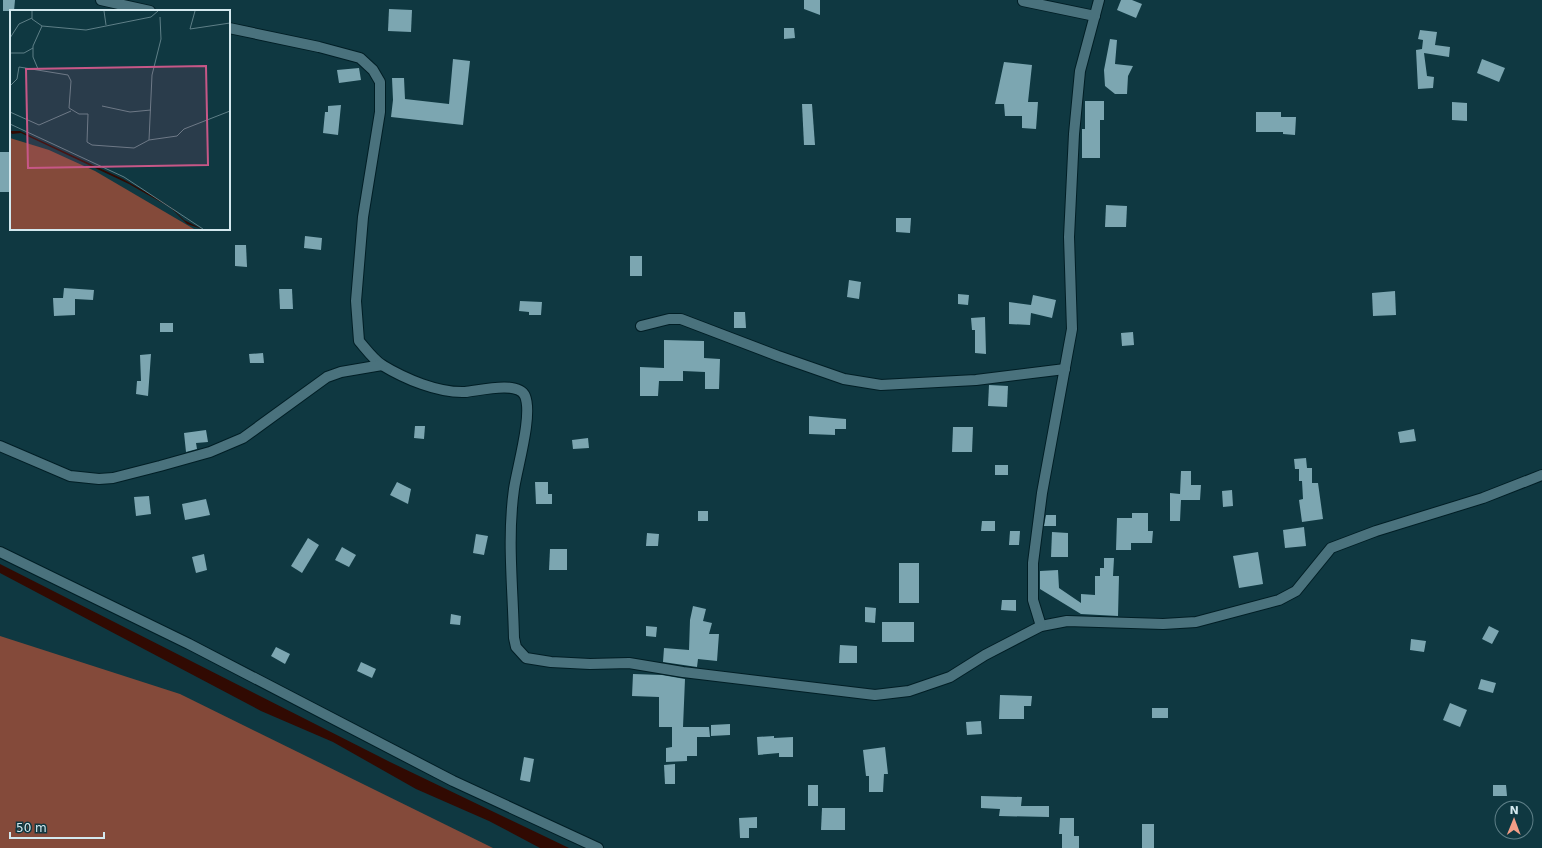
<svg xmlns="http://www.w3.org/2000/svg" width="1542" height="848" viewBox="0 0 1542 848" font-family="'DejaVu Sans',sans-serif">
<rect width="100%" height="100%" fill="#0f3841"/>
<polygon fill="#844a3a" points="0,636 180,694 493,848 0,848"/>
<polygon fill="#310a02" points="0,564 390,762 569,848 540,848 489,821 416,789 333,742 261,711 0,573"/>
<g fill="#7ca6b1">
<polygon points="3,0 15,0 14,11 3,11"/>
<polygon points="804,0 820,0 820,15 804,9"/>
<polygon points="1121,0 1132,0 1142,4 1136,18 1117,10"/>
<polygon points="389,9 412,10 411,32 388,31"/>
<polygon points="784,28 794,28 795,38 784,39"/>
<polygon points="1420,30 1437,32 1435,45 1450,47 1449,57 1424,53 1427,76 1434,77 1433,88 1418,89 1416,50 1422,49 1423,40 1418,39"/>
<polygon points="1110,39 1117,40 1115,64 1133,66 1128,76 1127,94 1115,94 1105,86 1104,70"/>
<polygon points="453,59 470,61 463,125 391,117 393,100 392,78 404,78 405,99 449,104"/>
<polygon points="1482,59 1505,68 1499,82 1477,73"/>
<polygon points="1004,62 1032,65 1028,102 1038,102 1036,129 1022,128 1022,116 1005,116 1004,104 995,104"/>
<polygon points="359,68 361,80 339,83 337,70"/>
<polygon points="1085,101 1104,101 1104,120 1100,120 1100,158 1082,158 1082,129 1085,129"/>
<polygon points="1452,102 1467,103 1467,121 1452,120"/>
<polygon points="802,104 812,104 815,145 804,145"/>
<polygon points="341,105 338,135 323,133 325,112 328,112 328,106"/>
<polygon points="1256,112 1281,112 1281,117 1296,117 1295,135 1283,134 1283,132 1256,132"/>
<rect x="0" y="152" width="11" height="40"/>
<polygon points="1106,205 1127,206 1126,227 1105,227"/>
<polygon points="896,218 911,218 910,233 896,232"/>
<polygon points="305,236 322,238 321,250 304,248"/>
<polygon points="235,245 246,245 247,267 235,266"/>
<rect x="630" y="256" width="12" height="20"/>
<polygon points="849,280 861,282 859,299 847,297"/>
<polygon points="64,288 94,290 93,300 75,299 75,315 54,316 53,298 63,298"/>
<polygon points="279,289 292,289 293,309 280,309"/>
<polygon points="1395,291 1396,315 1373,316 1372,293"/>
<polygon points="958,294 969,295 968,305 958,304"/>
<polygon points="1033,295 1056,300 1052,318 1031,313 1030,325 1009,324 1009,302 1031,305"/>
<polygon points="520,301 542,302 541,315 529,315 529,312 519,311"/>
<polygon points="734,312 745,312 746,328 734,328"/>
<polygon points="985,317 986,354 975,353 975,330 972,330 971,318"/>
<rect x="160" y="323" width="13" height="9"/>
<polygon points="1133,332 1134,345 1122,346 1121,333"/>
<polygon points="664,340 704,341 704,358 720,359 719,389 705,389 705,372 683,371 683,381 659,381 658,396 640,396 640,367 664,368"/>
<polygon points="263,353 264,363 250,363 249,354"/>
<polygon points="151,354 148,396 136,394 137,381 141,381 140,355"/>
<polygon points="989,385 1008,386 1007,407 988,406"/>
<polygon points="809,416 846,419 846,429 835,429 835,435 809,434"/>
<polygon points="415,426 425,426 424,439 414,438"/>
<polygon points="953,427 973,427 972,452 952,452"/>
<polygon points="1414,429 1416,441 1400,443 1398,432"/>
<polygon points="206,430 208,442 196,443 197,449 186,452 184,433"/>
<polygon points="588,438 589,448 573,449 572,440"/>
<polygon points="1306,458 1307,468 1312,468 1312,483 1318,483 1323,519 1302,522 1299,500 1303,499 1302,481 1299,481 1299,469 1295,469 1294,459"/>
<rect x="995" y="465" width="13" height="10"/>
<polygon points="1181,471 1191,471 1191,485 1201,485 1200,500 1181,500 1180,521 1170,521 1170,493 1180,494"/>
<polygon points="397,482 411,489 408,504 390,495"/>
<polygon points="535,482 548,482 548,494 552,494 552,504 536,504"/>
<polygon points="1232,490 1233,506 1223,507 1222,491"/>
<polygon points="149,496 151,514 136,516 134,497"/>
<polygon points="206,499 210,515 185,520 182,504"/>
<rect x="698" y="511" width="10" height="10"/>
<polygon points="1132,513 1148,513 1148,531 1153,531 1152,543 1131,543 1131,550 1116,550 1117,518 1132,518"/>
<polygon points="1046,515 1056,515 1056,526 1044,526"/>
<polygon points="982,521 995,521 995,531 981,531"/>
<polygon points="1304,527 1306,546 1285,548 1283,530"/>
<polygon points="1010,531 1020,531 1019,545 1009,545"/>
<polygon points="1052,532 1068,533 1068,557 1051,557"/>
<polygon points="647,533 659,534 658,546 646,546"/>
<polygon points="476,534 488,536 484,555 473,553"/>
<polygon points="308,538 319,545 302,573 291,566"/>
<polygon points="342,547 356,555 349,567 335,560"/>
<polygon points="550,549 567,549 567,570 549,570"/>
<polygon points="1258,552 1263,584 1239,588 1233,556"/>
<polygon points="204,554 207,570 196,573 192,557"/>
<polygon points="1104,558 1114,558 1113,576 1119,576 1118,616 1081,614 1040,589 1040,571 1058,570 1059,588 1081,603 1081,594 1095,595 1095,576 1100,576 1100,568 1104,568"/>
<rect x="899" y="563" width="20" height="40"/>
<polygon points="1002,600 1016,600 1016,611 1001,610"/>
<polygon points="693,606 706,609 703,621 712,623 709,634 719,634 717,661 698,659 697,667 663,662 664,648 689,650 690,620"/>
<polygon points="865,607 876,608 875,623 865,622"/>
<polygon points="451,614 461,616 460,625 450,624"/>
<rect x="882" y="622" width="32" height="20"/>
<polygon points="646,626 657,627 656,637 646,636"/>
<polygon points="1489,626 1499,631 1492,644 1482,639"/>
<polygon points="1411,639 1426,641 1424,652 1410,650"/>
<polygon points="840,645 857,646 857,663 839,663"/>
<polygon points="276,647 290,654 285,664 271,656"/>
<polygon points="361,662 376,669 372,678 357,671"/>
<polygon points="633,674 662,675 685,679 683,727 709,727 710,737 697,737 697,756 687,756 687,761 666,762 666,748 672,747 672,727 659,727 659,697 632,696"/>
<polygon points="1481,679 1496,683 1493,693 1478,689"/>
<polygon points="1000,695 1032,696 1031,706 1024,706 1024,719 999,719"/>
<polygon points="1450,703 1467,710 1460,727 1443,720"/>
<rect x="1152" y="708" width="16" height="10"/>
<polygon points="981,721 982,734 967,735 966,722"/>
<polygon points="730,724 730,735 711,736 711,725"/>
<polygon points="774,736 774,738 793,737 793,757 779,757 779,753 758,755 757,737"/>
<polygon points="885,747 888,774 884,774 883,792 869,792 869,776 866,776 863,750"/>
<polygon points="524,757 534,759 530,782 520,780"/>
<polygon points="675,764 675,784 665,784 664,765"/>
<rect x="808" y="785" width="10" height="21"/>
<polygon points="1493,785 1506,785 1507,796 1493,796"/>
<polygon points="981,796 1022,797 1021,806 1049,806 1049,817 999,816 1000,809 981,808"/>
<polygon points="822,808 845,808 845,830 821,830"/>
<polygon points="757,817 757,828 749,828 749,838 740,838 739,818"/>
<polygon points="1060,818 1074,818 1074,836 1079,836 1079,848 1062,848 1062,834 1059,834"/>
<rect x="1142" y="824" width="12" height="24"/>
</g>
<g fill="none" stroke-linecap="round" stroke-linejoin="round">
<defs>
<g id="street">
<polyline points="101,0 150,11"/>
<polyline points="1023,1 1095,16"/>
<path d="M229,28L319,47L360,58L373,70L380,82V112L363,217L356,301L359,341C366,349 373,359 382,365C405,379 438,393 465,392C478,391 518,380 525,396C533,415 517,468 514,489C507,539 513,588 514,638L516,647L526,658L551,662L590,664L629,663L683,672L875,695L909,691L950,677L985,655L1041,626L1067,621L1163,624L1196,622L1279,600L1296,591L1331,548L1376,531L1483,498L1542,475"/>
<polyline points="641,326 669,319 681,319 778,356 844,379 881,385 976,380 1065,369"/>
<polyline points="0,446 70,476 99,479 113,478 160,466 210,452 243,438 327,377 341,372 382,365"/>
<polyline points="0,552 189,644 453,781 598,848"/>
<polyline points="1041,626 1033,600 1033,563 1042,493 1072,329 1069,237 1074,134 1080,71 1099,0"/>
</g>
</defs>
<use href="#street" stroke="#001e25" stroke-width="12"/>
<use href="#street" stroke="#4a727d" stroke-width="10"/>
</g>
<g transform="translate(10 10)">
<rect width="220" height="220" fill="#0f3841"/>
<path d="M0,128L39,140L85,161L184,219H0Z" fill="#844a3a"/>
<path d="M0,121H10L113,169L148,189L162,198L174,210L192,219L177,214L161,198L119,174L11,123L2,124Z" fill="#310a02"/>
<path fill="none" stroke="#5e7f87" stroke-width="1" d="M22,1V9L32,16L23,36V47L28,59M94,1L96,15M185,1L180,19L220,13M32,16L76,20L141,7L148,1M0,28L9,14L22,8M0,43H14L23,38M0,76L7,69L9,57L58,65L61,71L59,98L69,104H78L77,132L82,135L124,138L139,130L167,126L174,119L220,101M92,96L120,102L141,100M0,102L29,115L61,101M0,114L114,167L193,219M139,130L142,65L151,29L150,7"/>
<path fill="#c75787" fill-opacity="0.15" stroke="#c75787" stroke-width="2" d="M196,56L198,155L18,158L16,59Z"/>
<rect width="220" height="220" fill="none" stroke="#d4e9ef" stroke-width="2"/>
</g>
<g transform="translate(1514 820) rotate(1)"><circle r="19" fill="#0f3841" stroke="#5e7f87"/>
<path d="M0-3L7 15L0 10L-7 15Z" fill="#f49e87"/>
<text y="-6" font-size="11" font-weight="bold" text-anchor="middle" fill="#d4e9ef">N</text>
</g>
<path d="M10 832v6h94v-6" fill="none" stroke="#d4e9ef" stroke-width="2"/>
<text x="16" y="832" font-size="12" fill="#d4e9ef" stroke="#0f3841" stroke-width="3" paint-order="stroke">50 m</text>
</svg>
